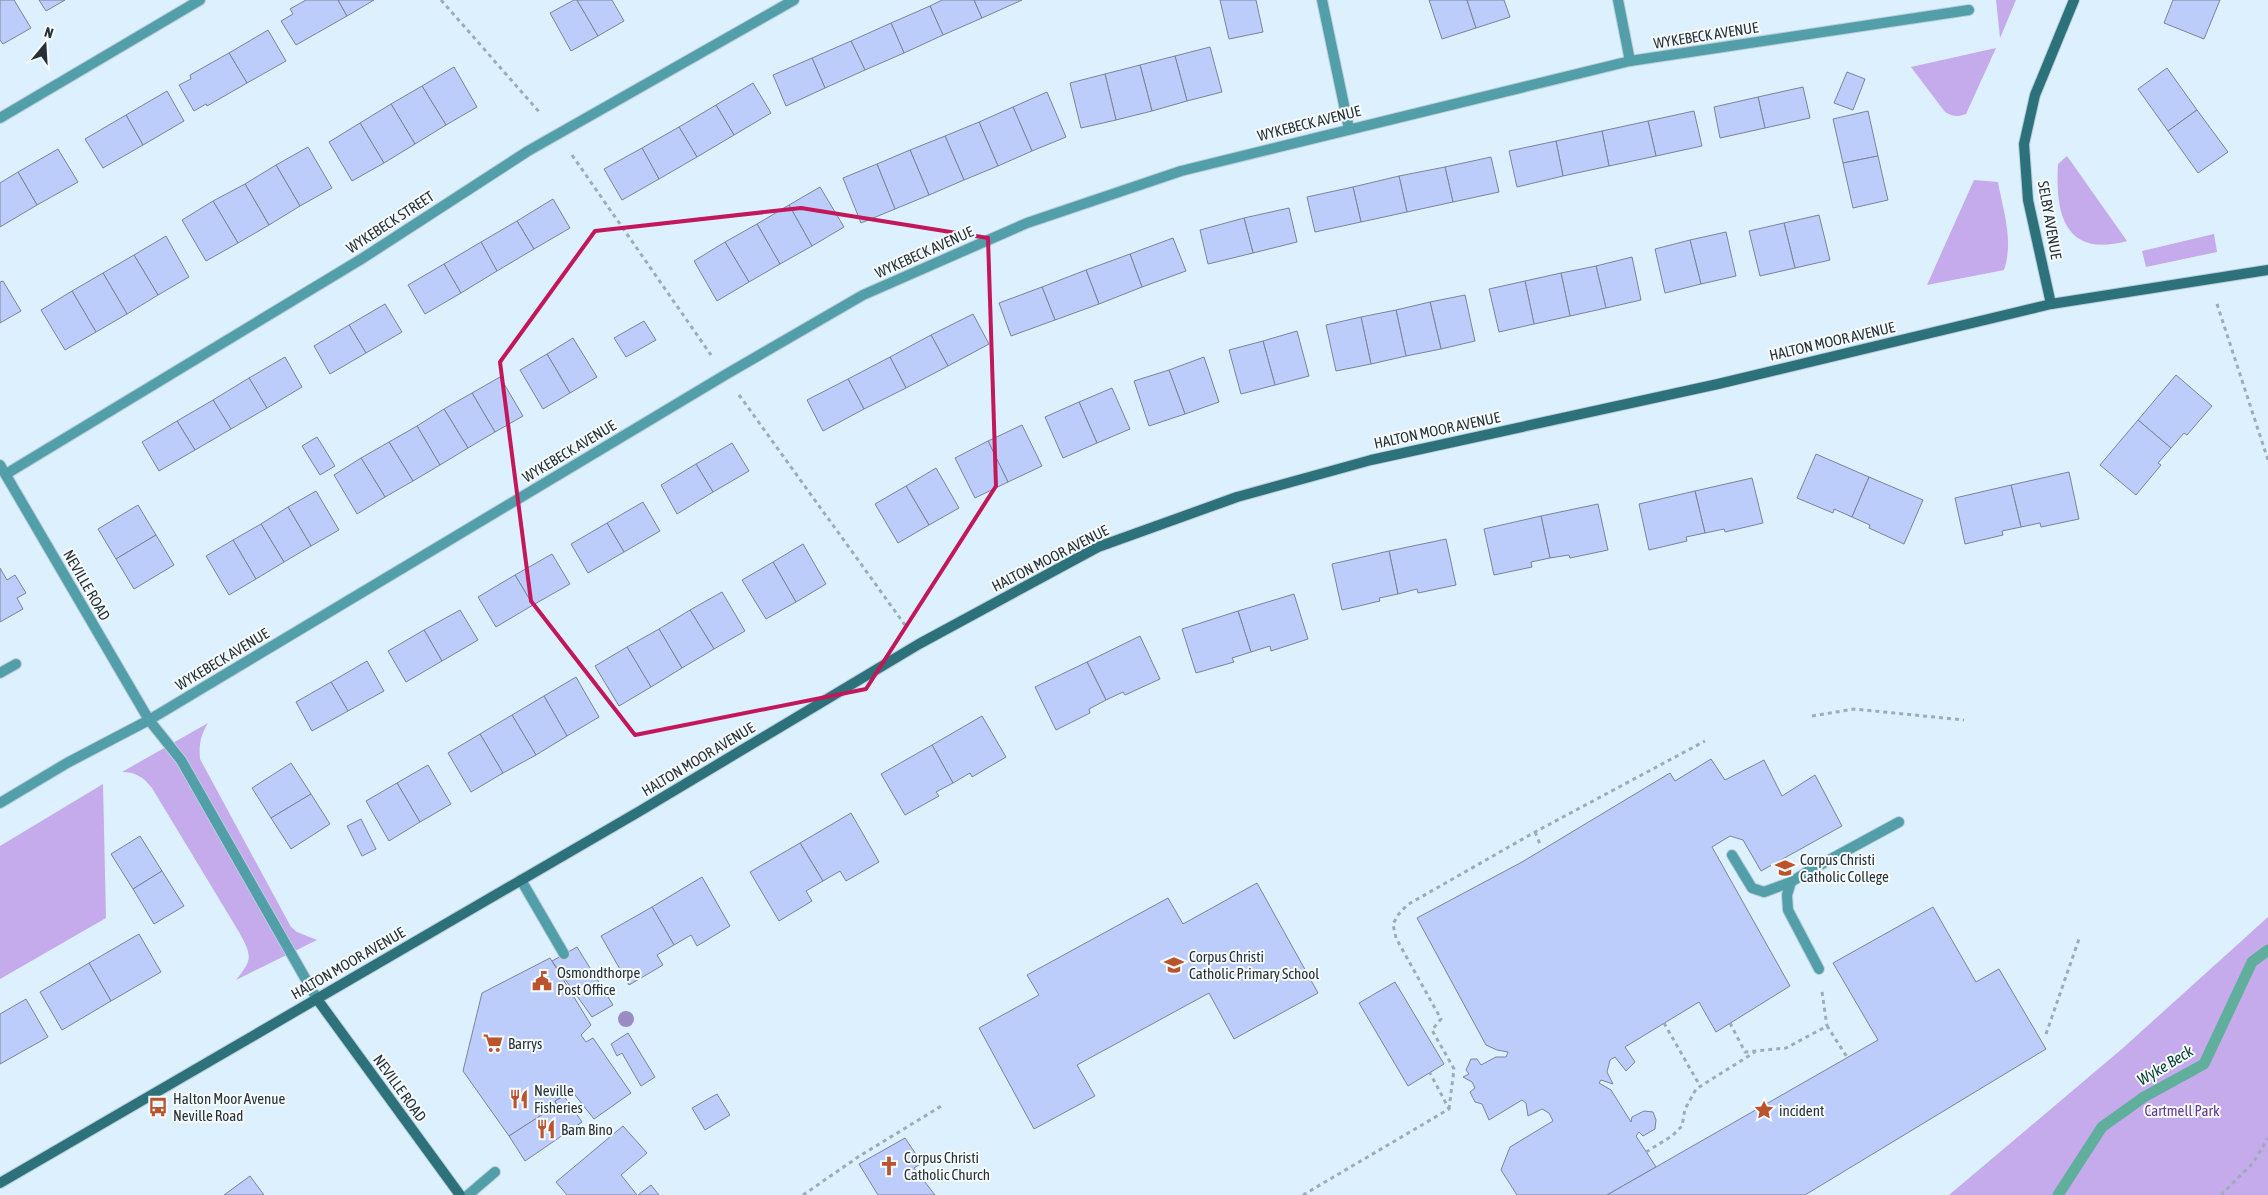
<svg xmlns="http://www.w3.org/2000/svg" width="2268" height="1195" viewBox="0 0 2268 1195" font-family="'Asap Condensed',sans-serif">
<rect width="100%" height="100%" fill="#dcf0fe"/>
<g fill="#c5aaec">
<polygon points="1996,0 2016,0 2000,38"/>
<path d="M1996,48L1966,114C1957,117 1953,117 1945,112L1911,67Z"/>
<path d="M2067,156L2127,241C2065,258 2055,215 2058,164Z"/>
<path d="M1974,180L1998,182C2003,211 2014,240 2004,270L1927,285Z"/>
<polygon points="2214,234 2217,252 2146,267 2142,251"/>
<path d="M208,723C200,736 199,745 200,759L291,927L297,932L317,940L236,980C253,959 252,956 239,932L152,788C143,777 136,772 122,772Z"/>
<polygon points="103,784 106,918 0,979 0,846"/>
<polygon points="2268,917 2268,1195 1949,1195 2123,1048"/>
</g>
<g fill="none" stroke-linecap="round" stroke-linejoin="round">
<polyline stroke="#5faf9c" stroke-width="11" points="2058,1195 2102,1127 2144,1097 2204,1064 2252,962 2268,950"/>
</g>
<g fill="#bdcdfb" stroke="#7c8399">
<polygon points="0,0 14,0 31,28 3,44 0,40"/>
<polygon points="39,0 65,0 46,11"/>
<polygon points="306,0 338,0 347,16 296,45 281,21 293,14 290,9"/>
<polygon points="338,0 374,0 347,16"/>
<polygon points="574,0 577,0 598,36 571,51 550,13"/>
<polygon points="577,0 612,0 624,21 598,36"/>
<polygon points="942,0 974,0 982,18 943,35 930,6"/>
<polygon points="974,0 1022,0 982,18"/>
<polygon points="1220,0 1256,0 1263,32 1229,39"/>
<polygon points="1429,0 1467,0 1476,28 1442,39"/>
<polygon points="1467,0 1504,0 1510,17 1476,28"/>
<polygon points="2173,0 2220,0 2204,39 2164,23"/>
<polygon points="930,6 943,35 904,53 891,23"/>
<polygon points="891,23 904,53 865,70 851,41"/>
<polygon points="268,30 286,61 247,83 229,53"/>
<polygon points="851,41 865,70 825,88 812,58"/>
<polygon points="1210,47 1222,92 1187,101 1175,56"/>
<polygon points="229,53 247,83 207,106 206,104 194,111 179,85 191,79 190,75"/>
<polygon points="1175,56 1187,101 1152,111 1140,65"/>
<polygon points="812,58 825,88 786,106 773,75"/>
<polygon points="1140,65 1152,111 1116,120 1105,74"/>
<polygon points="454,67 477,107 446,125 422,86"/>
<polygon points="2167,68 2197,110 2168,131 2138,89"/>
<polygon points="1847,72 1865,79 1853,110 1834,103"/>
<polygon points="1105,74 1116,120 1081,128 1070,83"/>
<polygon points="753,83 771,113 734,135 716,105"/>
<polygon points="422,86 446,125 415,144 391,104"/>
<polygon points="1803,87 1810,118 1765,128 1758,97"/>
<polygon points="167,91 184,121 143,145 126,115"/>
<polygon points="1047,92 1066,137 1032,151 1013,107"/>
<polygon points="1758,97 1765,128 1720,138 1714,107"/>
<polygon points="391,104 415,144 384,163 360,123"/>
<polygon points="716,105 734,135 697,157 679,127"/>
<polygon points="1013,107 1032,151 998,166 979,122"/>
<polygon points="2197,110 2228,152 2198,173 2168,131"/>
<polygon points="1694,111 1702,146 1656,156 1648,121"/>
<polygon points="1868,111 1878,156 1843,163 1833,119"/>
<polygon points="126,115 143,145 103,168 85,139"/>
<polygon points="1648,121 1656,156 1609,166 1602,131"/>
<polygon points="979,122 998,166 964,180 945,136"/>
<polygon points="360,123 384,163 352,181 329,142"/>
<polygon points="679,127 697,157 659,179 642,148"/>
<polygon points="1602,131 1609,166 1563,176 1556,141"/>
<polygon points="945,136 964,180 929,195 910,150"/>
<polygon points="1556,141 1563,176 1517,187 1509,151"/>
<polygon points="308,147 332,188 300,206 276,165"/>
<polygon points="642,148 659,179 622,200 604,169"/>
<polygon points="58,149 78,182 37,205 18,172"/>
<polygon points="910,150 929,195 895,209 877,164"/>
<polygon points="1878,156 1888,200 1853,208 1843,163"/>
<polygon points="1491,157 1499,192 1453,202 1445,167"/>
<polygon points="877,164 895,209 861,223 843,178"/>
<polygon points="276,165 300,206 269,225 245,184"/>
<polygon points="1445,167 1453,202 1407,212 1399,176"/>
<polygon points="18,172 37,205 0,227 0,183"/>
<polygon points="1399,176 1407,212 1361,222 1353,187"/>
<polygon points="245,184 269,225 238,243 213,201"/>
<polygon points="820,187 844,227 812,246 789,205"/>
<polygon points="1353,187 1361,222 1315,232 1307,197"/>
<polygon points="553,199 570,228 534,249 517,221"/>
<polygon points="213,201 238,243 206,261 182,220"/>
<polygon points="789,205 812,246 780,264 757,224"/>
<polygon points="1289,208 1297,242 1253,253 1244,218"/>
<polygon points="1819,215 1830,260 1795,268 1784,223"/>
<polygon points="1244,218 1253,253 1208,264 1200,230"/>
<polygon points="517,221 534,249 497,271 481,242"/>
<polygon points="1784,223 1795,268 1760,276 1749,231"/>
<polygon points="757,224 780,264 749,282 725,242"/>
<polygon points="1726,232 1736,276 1701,284 1690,240"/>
<polygon points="166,236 189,277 158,295 134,255"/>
<polygon points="1173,238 1186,271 1142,287 1130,254"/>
<polygon points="1690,240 1701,284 1665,293 1655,249"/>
<polygon points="481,242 497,271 461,293 444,264"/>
<polygon points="725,242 749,282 717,301 694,261"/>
<polygon points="1130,254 1142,287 1099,304 1086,270"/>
<polygon points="134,255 158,295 127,314 103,273"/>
<polygon points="1632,257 1641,300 1606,308 1596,266"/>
<polygon points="444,264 461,293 425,314 408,285"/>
<polygon points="1596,266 1606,308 1570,316 1561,273"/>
<polygon points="1086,270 1099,304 1055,320 1042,287"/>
<polygon points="103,273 127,314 96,332 72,291"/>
<polygon points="1561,273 1570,316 1534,324 1525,281"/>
<polygon points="3,281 21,311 0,323 0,282"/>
<polygon points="1525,281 1534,324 1499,332 1489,289"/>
<polygon points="1042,287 1055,320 1011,336 999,303"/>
<polygon points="72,291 96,332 65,350 41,310"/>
<polygon points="1465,295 1475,341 1441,349 1430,302"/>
<polygon points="1430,302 1441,349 1406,356 1396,310"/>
<polygon points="385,304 402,332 366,353 349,325"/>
<polygon points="1396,310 1406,356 1371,364 1361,317"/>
<polygon points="973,314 989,344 948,366 931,335"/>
<polygon points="1361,317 1371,364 1336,371 1326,325"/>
<polygon points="644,321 656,340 626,357 614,338"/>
<polygon points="349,325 366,353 330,374 314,346"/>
<polygon points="1297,331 1309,376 1275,385 1263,341"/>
<polygon points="931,335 948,366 906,388 890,357"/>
<polygon points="573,338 597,377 570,393 547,354"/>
<polygon points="1263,341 1275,385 1241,394 1229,350"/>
<polygon points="547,354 570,393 543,409 520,370"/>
<polygon points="285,357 302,387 267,408 249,378"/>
<polygon points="890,357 906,388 864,409 848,379"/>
<polygon points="1204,357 1219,402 1185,414 1169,370"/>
<polygon points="1169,370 1185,414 1149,426 1134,381"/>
<polygon points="2176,375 2212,406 2187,435 2184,433 2171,448 2138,420"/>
<polygon points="500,377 523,416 495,432 472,393"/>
<polygon points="249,378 267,408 231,429 213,400"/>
<polygon points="848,379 864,409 823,431 807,400"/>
<polygon points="1112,388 1130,429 1097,443 1079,402"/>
<polygon points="472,393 495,432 468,448 444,409"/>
<polygon points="213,400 231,429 195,450 177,421"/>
<polygon points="1079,402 1097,443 1063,458 1045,417"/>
<polygon points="444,409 468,448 440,465 417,426"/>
<polygon points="2138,420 2171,448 2158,463 2161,465 2136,495 2100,465"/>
<polygon points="177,421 195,450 159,471 142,442"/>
<polygon points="1022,425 1042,466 1008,482 988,441"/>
<polygon points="417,426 440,465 413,481 389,442"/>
<polygon points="317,437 335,466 320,475 302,446"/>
<polygon points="988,441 1008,482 975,498 955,458"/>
<polygon points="389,442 413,481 385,497 361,458"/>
<polygon points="732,443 749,471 713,492 696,464"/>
<polygon points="1816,454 1869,477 1852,517 1834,509 1833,513 1797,498"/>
<polygon points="361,458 385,497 357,514 334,475"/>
<polygon points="696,464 713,492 677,514 661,485"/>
<polygon points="936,468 959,508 929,525 906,486"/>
<polygon points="2069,472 2079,519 2041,527 2040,523 2021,527 2011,485"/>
<polygon points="1869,477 1923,500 1904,544 1869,528 1870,525 1852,517"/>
<polygon points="1752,478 1763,523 1725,532 1724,529 1705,533 1695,491"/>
<polygon points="2011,485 2021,527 2002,531 2003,535 1965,544 1955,498"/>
<polygon points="906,486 929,525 898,543 875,504"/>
<polygon points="316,491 339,530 311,546 288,507"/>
<polygon points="1695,491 1705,533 1686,537 1687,541 1649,550 1639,504"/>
<polygon points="643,502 660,531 624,552 607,523"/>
<polygon points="1598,504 1608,550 1570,558 1569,555 1550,558 1541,516"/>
<polygon points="138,505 156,535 116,559 98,529"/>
<polygon points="288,507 311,546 284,562 261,524"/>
<polygon points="1541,516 1550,558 1531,562 1532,567 1494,575 1484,529"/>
<polygon points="607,523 624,552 588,573 571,544"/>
<polygon points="261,524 284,562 256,579 233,540"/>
<polygon points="156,535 174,565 134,589 116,559"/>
<polygon points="1446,539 1456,585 1418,593 1417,589 1398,594 1389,551"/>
<polygon points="233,540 256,579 229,595 206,556"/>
<polygon points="803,544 826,584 796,602 773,562"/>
<polygon points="1389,551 1398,594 1379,598 1380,601 1342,610 1332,564"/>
<polygon points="552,554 570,584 533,605 515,575"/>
<polygon points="773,562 796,602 766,619 742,580"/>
<polygon points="0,568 7,580 15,575 26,593 17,598 23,609 0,622"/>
<polygon points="515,575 533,605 496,627 478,597"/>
<polygon points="722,592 745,631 714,649 690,610"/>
<polygon points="1294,594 1308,639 1271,651 1270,646 1251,652 1238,611"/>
<polygon points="460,610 478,640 442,661 424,630"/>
<polygon points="690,610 714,649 682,668 659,629"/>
<polygon points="1238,611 1251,652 1232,658 1234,662 1196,673 1182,629"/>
<polygon points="659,629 682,668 651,687 627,647"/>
<polygon points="424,630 442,661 406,682 388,651"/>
<polygon points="1140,636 1160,679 1125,695 1123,692 1106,700 1087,662"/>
<polygon points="627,647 651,687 619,706 595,666"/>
<polygon points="367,661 384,691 348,711 331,682"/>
<polygon points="1087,662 1106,700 1089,709 1090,713 1056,730 1035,687"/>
<polygon points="576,677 599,717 567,736 544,696"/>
<polygon points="331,682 348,711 312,731 296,702"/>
<polygon points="544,696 567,736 536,755 512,715"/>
<polygon points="512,715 536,755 503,773 480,734"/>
<polygon points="982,716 1006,757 972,777 970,773 953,783 932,745"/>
<polygon points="480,734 503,773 471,792 448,753"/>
<polygon points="932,745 953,783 936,792 939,796 905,815 881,774"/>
<polygon points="1711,759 1725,780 1764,760 1782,796 1815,775 1842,826 1761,871 1743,840 1730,836 1712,847 1790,986 1716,1032 1699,1002 1625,1047 1635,1062 1626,1071 1615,1057 1610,1060 1607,1072 1613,1084 1601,1080 1599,1083 1611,1090 1631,1122 1632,1117 1644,1111 1653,1112 1656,1120 1655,1129 1643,1136 1639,1132 1636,1136 1656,1167 1607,1195 1517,1195 1501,1170 1510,1147 1553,1121 1549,1113 1542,1109 1528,1116 1526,1103 1522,1100 1489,1120 1482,1104 1475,1102 1470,1092 1475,1088 1472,1082 1463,1077 1469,1074 1466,1070 1471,1059 1477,1059 1481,1065 1496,1057 1506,1057 1508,1052 1497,1050 1486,1045 1417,918 1522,862 1670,773 1675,781"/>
<polygon points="291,763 311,794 271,818 252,788"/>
<polygon points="428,765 451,804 420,822 397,783"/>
<polygon points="397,783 420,822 389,841 366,801"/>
<polygon points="311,794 330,824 291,849 271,818"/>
<polygon points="851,813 879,862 846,881 840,871 823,881 800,843"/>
<polygon points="361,819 376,849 362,856 347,826"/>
<polygon points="140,836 162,871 133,889 111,854"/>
<polygon points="800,843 823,881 806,891 812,901 779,921 750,872"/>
<polygon points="162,871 184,906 154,924 133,889"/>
<polygon points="702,877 730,926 697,946 691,935 674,945 652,907"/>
<polygon points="1257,883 1318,993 1234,1039 1209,993 1077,1065 1095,1096 1034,1129 979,1028 1039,995 1027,975 1168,898 1183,924"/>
<polygon points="652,907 674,945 657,955 663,965 629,985 601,936"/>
<polygon points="1933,907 1976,982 1999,969 2046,1049 1805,1195 1607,1195 1878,1040 1833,963"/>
<polygon points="139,934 161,972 111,1001 89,963"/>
<polygon points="577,947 613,1005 592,1017 552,961"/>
<polygon points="550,958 591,1025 581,1035 586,1042 593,1038 631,1093 594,1119 571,1090 555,1101 557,1105 509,1136 463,1071 482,993"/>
<polygon points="89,963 111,1001 62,1030 40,992"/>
<polygon points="1395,982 1444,1064 1408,1086 1359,1003"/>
<polygon points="26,999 48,1037 0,1064 0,1014"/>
<polygon points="628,1033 655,1077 641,1086 622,1053 617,1056 611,1044"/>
<polygon points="717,1094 730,1115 705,1130 692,1108"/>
<polygon points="564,1096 582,1122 525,1161 509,1136 557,1105 555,1101"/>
<polygon points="623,1126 647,1153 621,1175 637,1195 567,1195 556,1182"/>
<polygon points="905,1138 922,1163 914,1168 935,1195 878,1195 859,1164"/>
<polygon points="250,1176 264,1195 224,1195"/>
<polygon points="651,1185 659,1195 638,1195"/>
</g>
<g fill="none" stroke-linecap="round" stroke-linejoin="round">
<defs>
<g id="lane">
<polyline points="1732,855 1752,888 1764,892 1791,882"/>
<polyline points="521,880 564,954"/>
<polyline points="1819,969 1788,910 1787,895 1791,882 1807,872 1899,822"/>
<polyline points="468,1195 495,1172"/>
</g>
<g id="street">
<polyline points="1322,0 1349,129"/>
<polyline points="1618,0 1630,61"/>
<polyline points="0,118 200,0"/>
<polyline points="0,465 149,720 181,760 317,999"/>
<polyline points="6,474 363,258 528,151 794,0"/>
<polyline points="0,673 16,664"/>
<polyline points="0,803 67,763 149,720 725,375 863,295 1027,223 1181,171 1630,61 1969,10"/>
</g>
<g id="secondary">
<polyline points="2051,304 2028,200 2024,144 2035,95 2074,0"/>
<polyline points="317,999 460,1195"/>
<polyline points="0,1183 640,811 919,644 1098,547 1237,497 1371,460 1718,384 2051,304 2268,270"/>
</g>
</defs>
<use href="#lane" stroke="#bbceda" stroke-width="12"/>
<use href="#street" stroke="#bbceda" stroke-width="12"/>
<use href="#secondary" stroke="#bbceda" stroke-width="12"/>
<g stroke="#9dadb8" stroke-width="3" stroke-dasharray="4 4" stroke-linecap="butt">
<polyline points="441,0 541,114"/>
<polyline points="572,155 711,355"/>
<polyline points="2217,304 2268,460"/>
<polyline points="739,395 905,625"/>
<polyline points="1812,716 1854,709 1964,720"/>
<polyline points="1535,832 1540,844"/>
<polyline points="1822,992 1827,1026"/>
<polyline points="1664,1023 1700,1086"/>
<polyline points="1730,1023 1745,1052 1786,1048 1827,1026 1847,1057"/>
<polyline points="2046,1034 2079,939"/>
<polyline points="1449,1109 1454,1069 1432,1030 1441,1019 1396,938 1393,924 1398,915 1407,905 1535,832 1705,741"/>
<polyline points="1646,1152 1672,1136 1682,1126 1685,1109 1696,1089 1755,1052"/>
<polyline points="803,1195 858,1157 943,1105"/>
<polyline points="1303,1195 1449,1109 1430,1073"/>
<polyline points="2221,1195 2253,1163 2268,1138"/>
</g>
<use href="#lane" stroke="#539fa9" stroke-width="10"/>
<use href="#street" stroke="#539fa9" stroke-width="10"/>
<use href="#secondary" stroke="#2d727b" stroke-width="10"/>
</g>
<circle fill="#9a8cc3" cx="626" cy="1019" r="8"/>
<path fill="none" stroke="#c2185b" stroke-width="4" stroke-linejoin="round" d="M801,208L988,238L996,486L866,689L635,735L531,601L500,362L595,231Z"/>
<defs>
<symbol id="school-bare" viewBox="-9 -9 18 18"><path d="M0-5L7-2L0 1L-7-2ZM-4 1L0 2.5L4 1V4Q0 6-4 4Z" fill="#bb532d" stroke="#f6fbfe" stroke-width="2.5" paint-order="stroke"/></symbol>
<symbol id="civic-bare" viewBox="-9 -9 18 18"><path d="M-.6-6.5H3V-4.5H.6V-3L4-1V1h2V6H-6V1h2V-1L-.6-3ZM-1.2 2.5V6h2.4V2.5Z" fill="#bb532d" stroke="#f6fbfe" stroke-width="2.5" paint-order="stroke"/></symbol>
<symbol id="supermarket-bare" viewBox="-9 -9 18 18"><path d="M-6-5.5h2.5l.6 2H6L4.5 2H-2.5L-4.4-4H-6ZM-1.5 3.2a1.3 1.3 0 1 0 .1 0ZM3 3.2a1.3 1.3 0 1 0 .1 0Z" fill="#bb532d" stroke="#f6fbfe" stroke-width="2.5" paint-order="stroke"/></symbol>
<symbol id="restaurant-bare" viewBox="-9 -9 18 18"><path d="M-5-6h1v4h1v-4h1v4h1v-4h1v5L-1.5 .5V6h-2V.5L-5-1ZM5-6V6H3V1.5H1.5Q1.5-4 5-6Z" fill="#bb532d" stroke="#f6fbfe" stroke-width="2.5" paint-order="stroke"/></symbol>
<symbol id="bus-bare" viewBox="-9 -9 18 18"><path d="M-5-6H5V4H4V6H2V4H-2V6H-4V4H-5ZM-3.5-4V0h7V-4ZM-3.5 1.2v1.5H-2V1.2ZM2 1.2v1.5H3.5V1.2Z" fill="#bb532d" stroke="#f6fbfe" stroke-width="2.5" paint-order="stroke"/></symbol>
<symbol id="sight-bare" viewBox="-9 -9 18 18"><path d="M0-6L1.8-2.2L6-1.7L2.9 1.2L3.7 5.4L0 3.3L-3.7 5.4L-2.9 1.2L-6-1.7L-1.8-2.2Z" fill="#bb532d" stroke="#f6fbfe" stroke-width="2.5" paint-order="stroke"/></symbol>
<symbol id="church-bare" viewBox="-9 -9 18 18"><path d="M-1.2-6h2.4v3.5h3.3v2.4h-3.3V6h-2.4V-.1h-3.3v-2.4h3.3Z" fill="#bb532d" stroke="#f6fbfe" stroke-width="2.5" paint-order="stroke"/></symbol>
</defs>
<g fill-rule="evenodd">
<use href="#school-bare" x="1771" y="854" width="28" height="28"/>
<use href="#school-bare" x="1160" y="951" width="28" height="28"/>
<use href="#civic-bare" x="528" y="967" width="28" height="28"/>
<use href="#supermarket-bare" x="479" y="1029" width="28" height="28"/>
<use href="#restaurant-bare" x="505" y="1085" width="28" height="28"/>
<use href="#bus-bare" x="144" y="1093" width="28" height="28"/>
<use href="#sight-bare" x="1750" y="1096" width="28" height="28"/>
<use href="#restaurant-bare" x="532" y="1115" width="28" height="28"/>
<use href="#church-bare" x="875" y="1152" width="28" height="28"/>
</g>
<g text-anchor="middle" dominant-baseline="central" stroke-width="4" stroke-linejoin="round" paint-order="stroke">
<g font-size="15" fill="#273137" stroke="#f6fbfe">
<text transform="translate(1706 35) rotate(-9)">WYKEBECK AVENUE</text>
<text transform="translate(1309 123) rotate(-14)">WYKEBECK AVENUE</text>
<text transform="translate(2050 220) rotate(80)">SELBY AVENUE</text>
<text transform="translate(390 222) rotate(-33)">WYKEBECK STREET</text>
<text transform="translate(924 252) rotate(-24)">WYKEBECK AVENUE</text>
<text transform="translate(1832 341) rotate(-13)">HALTON MOOR AVENUE</text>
<text transform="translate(1437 430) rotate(-12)">HALTON MOOR AVENUE</text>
<text transform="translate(569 451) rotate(-31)">WYKEBECK AVENUE</text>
<text transform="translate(1050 558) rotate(-27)">HALTON MOOR AVENUE</text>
<text transform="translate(87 585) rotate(60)">NEVILLE ROAD</text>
<text transform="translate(222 659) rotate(-31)">WYKEBECK AVENUE</text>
<text transform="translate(698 759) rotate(-31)">HALTON MOOR AVENUE</text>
<text transform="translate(348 963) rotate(-30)">HALTON MOOR AVENUE</text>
<text transform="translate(400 1088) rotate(54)">NEVILLE ROAD</text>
</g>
<g font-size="15" fill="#273137" stroke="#f6fbfe" text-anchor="start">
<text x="1800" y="859">Corpus Christi<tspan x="1800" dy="17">Catholic College</tspan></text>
<text x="1189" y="956">Corpus Christi<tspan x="1189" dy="17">Catholic Primary School</tspan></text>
<text x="557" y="972">Osmondthorpe<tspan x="557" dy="17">Post Office</tspan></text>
<text x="508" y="1043">Barrys</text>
<text x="534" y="1090">Neville<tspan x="534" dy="17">Fisheries</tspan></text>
<text x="173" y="1098">Halton Moor Avenue<tspan x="173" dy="17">Neville Road</tspan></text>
<text x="1779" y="1110">incident</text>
<text x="561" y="1129">Bam Bino</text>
<text x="904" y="1157">Corpus Christi<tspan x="904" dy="17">Catholic Church</tspan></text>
</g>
<g font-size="15" fill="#643a92" stroke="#f6fbfe">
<text x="2182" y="1110">Cartmell Park</text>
</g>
<g font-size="16" font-style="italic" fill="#083d31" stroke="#f6fbfe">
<text transform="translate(2165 1065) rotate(-31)">Wyke Beck</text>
</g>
</g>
<g transform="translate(45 45) rotate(18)" stroke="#f6fbfe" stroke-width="4" paint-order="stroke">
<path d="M0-4L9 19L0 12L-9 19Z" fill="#273137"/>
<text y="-8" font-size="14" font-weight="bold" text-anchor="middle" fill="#273137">N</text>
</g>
</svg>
